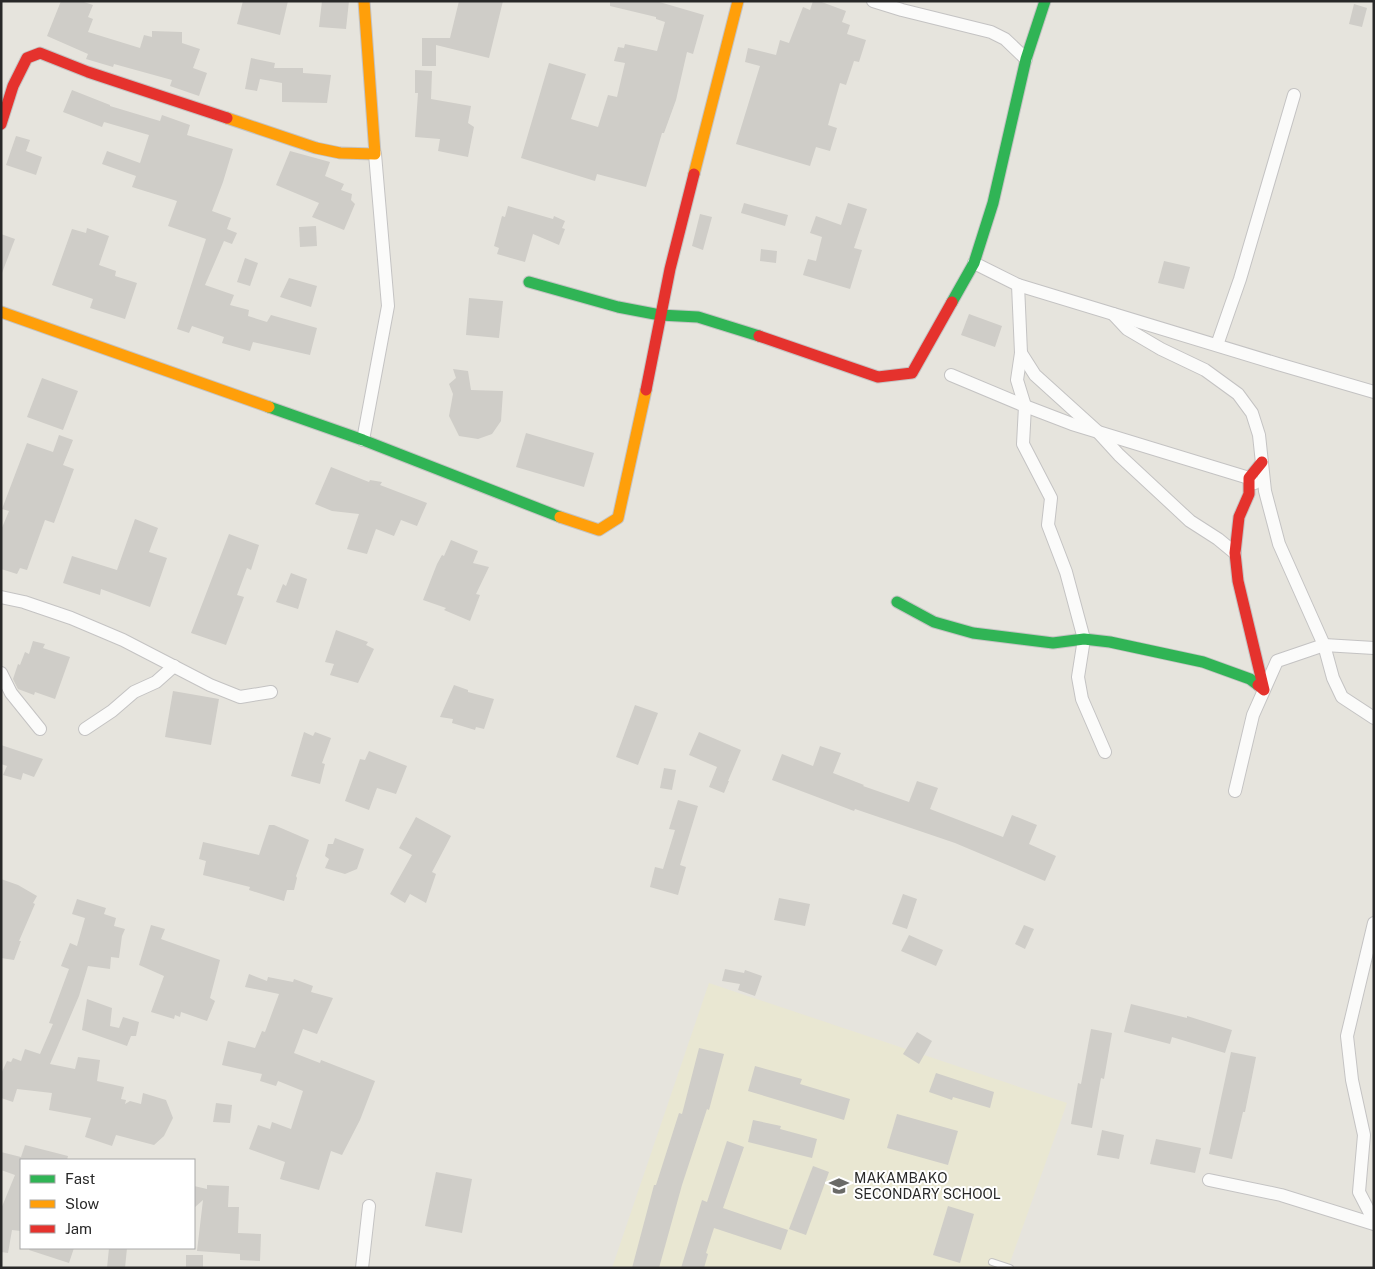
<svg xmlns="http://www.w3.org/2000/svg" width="1375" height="1269" viewBox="0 0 1375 1269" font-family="'Public Sans',sans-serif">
<rect width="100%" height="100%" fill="#e6e4dd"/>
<polygon fill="#e9e7d2" points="709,983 1067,1103 1008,1268 612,1268"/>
<g fill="#cfcdc8">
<polygon points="61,1 81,1 93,5 88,17 93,19 88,32 140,48 144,35 152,37 152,31 182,32 182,43 200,49 193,68 207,73 199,96 170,86 172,80 114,64 113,67 86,59 88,54 47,36"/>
<polygon points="243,1 288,1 280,35 237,24"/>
<polygon points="322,1 349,1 346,29 319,27"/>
<polygon points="459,1 503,1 489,58 436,45 436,66 422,66 422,38 450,38"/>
<polygon points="610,1 656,1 704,15 693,54 687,52 676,100 664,133 662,133 646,187 597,174 595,181 521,158 549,63 586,74 571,119 598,127 608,95 617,97 625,63 614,61 618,47 624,48 625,44 657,51 665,22 656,19 656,17 610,6"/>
<polygon points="813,1 819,1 846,11 842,22 850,25 847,34 866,40 859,62 854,61 846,85 840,83 828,125 837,128 830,151 816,147 810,166 736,144 760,66 745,62 748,48 776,55 780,40 789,43 803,7 810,10"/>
<polygon points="1354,4 1367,8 1362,27 1349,24"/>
<polygon points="251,58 275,63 274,68 303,68 303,73 331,75 327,103 282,102 282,83 260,79 257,91 245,89"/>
<polygon points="415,70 432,71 431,99 471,106 468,123 474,127 468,157 438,151 440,139 415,137 418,93 415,93"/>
<polygon points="72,90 110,105 110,106 160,121 162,115 190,125 187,135 233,149 223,182 212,211 231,218 227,229 237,233 232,244 224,241 205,285 234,295 230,305 249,310 248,316 267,322 271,315 317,328 310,355 253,342 250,351 222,343 224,337 192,326 189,333 177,329 206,239 168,226 177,201 132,187 136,176 102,164 107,151 140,163 149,135 104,122 102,127 63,112"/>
<polygon points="16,136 30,140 26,151 42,157 36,175 6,165"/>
<polygon points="290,151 330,162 325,176 344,184 341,190 352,194 351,200 355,204 344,230 312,217 319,203 276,185"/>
<polygon points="744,203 788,215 785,226 741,213"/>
<polygon points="848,203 867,209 854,248 862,250 850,289 803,275 808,259 816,261 822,237 810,233 816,216 841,225"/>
<polygon points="508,206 553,219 554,216 565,221 562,228 565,229 559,245 533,234 525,262 497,254 499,248 494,246 502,216 505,217"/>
<polygon points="700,214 712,217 703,250 692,246"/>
<polygon points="316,226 317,246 300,247 299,227"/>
<polygon points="87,228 109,236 99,265 116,271 115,276 137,283 125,319 90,308 93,299 52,285 72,229 86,233"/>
<polygon points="1,234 15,239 2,273 1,273"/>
<polygon points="761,249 777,251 776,263 760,261"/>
<polygon points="245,258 258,263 250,286 237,282"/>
<polygon points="1164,261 1190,267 1184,289 1158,283"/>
<polygon points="289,278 317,286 311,307 280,297"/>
<polygon points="469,298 503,301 499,338 466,335"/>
<polygon points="969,314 1002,326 995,347 961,335"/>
<polygon points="453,369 468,371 471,390 503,391 501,421 492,434 478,439 459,436 449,416 453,394 449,384 456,378"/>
<polygon points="42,378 78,391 63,430 27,417"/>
<polygon points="526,433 594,453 584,487 516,467"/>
<polygon points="59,435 73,440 63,465 74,469 54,523 45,520 27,570 20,568 17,574 1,569 1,530 9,511 2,509 27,443 53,452"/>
<polygon points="331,467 369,482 370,480 382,482 380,485 427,503 417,526 401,520 394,536 376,529 367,554 347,549 359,514 332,511 315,504"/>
<polygon points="135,519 158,528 149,552 167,558 150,607 101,589 100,595 63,583 72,556 117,570"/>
<polygon points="229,534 259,545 251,570 247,568 237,595 244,597 226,645 191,633"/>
<polygon points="451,540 478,551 473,563 489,567 476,594 480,595 470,621 444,610 446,608 423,600 437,564 442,555 444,556"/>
<polygon points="291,573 307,579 298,609 276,602 283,584 286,586"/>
<polygon points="336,630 368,642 366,645 374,649 358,683 330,675 334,664 325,662"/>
<polygon points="33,641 45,644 43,648 70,657 55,699 35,692 34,695 18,689 13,679 18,664 20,665 25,652 29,654"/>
<polygon points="454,685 468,690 468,692 494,699 484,729 476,727 475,730 452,723 453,719 440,717"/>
<polygon points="173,691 219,699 211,745 165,737"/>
<polygon points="635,705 658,713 638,765 616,757"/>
<polygon points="304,732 313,736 315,732 331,738 322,763 325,764 320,784 291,776"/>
<polygon points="699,732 741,750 728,781 729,781 724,793 709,787 717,767 689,755"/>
<polygon points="1,745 43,759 34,777 23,773 21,780 3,775 7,766 1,764"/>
<polygon points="820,746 841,753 833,773 864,785 863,786 909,802 917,781 938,788 930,809 1003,837 1012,815 1037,825 1029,844 1056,856 1045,881 955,843 855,809 854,811 772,780 782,754 813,766"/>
<polygon points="369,751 407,766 396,794 377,788 369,810 345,801 360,759 365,760"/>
<polygon points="664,768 676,770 672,790 660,788"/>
<polygon points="678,800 698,806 680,865 686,867 678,895 650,887 655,867 663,869 675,830 669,829"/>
<polygon points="416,817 451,836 432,872 436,874 426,903 410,894 405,903 390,894 412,855 399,848"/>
<polygon points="269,825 274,825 309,840 296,876 297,878 294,890 287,890 284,901 249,890 250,887 203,875 206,861 199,859 203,842 259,855"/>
<polygon points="335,838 364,849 357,869 345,874 325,868 329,859 325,856 328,844 333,844"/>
<polygon points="1,879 18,885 37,896 33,903 35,904 19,941 21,941 14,960 1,958"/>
<polygon points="903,894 917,899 907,929 892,924"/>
<polygon points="779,898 810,904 805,926 774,920"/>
<polygon points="77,899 106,908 104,914 116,918 114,926 125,929 122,936 119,958 111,957 110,969 88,966 79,996 50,1064 75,1069 78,1057 100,1060 97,1081 124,1087 121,1099 126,1100 125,1104 130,1101 141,1104 143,1093 166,1100 173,1118 164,1136 154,1145 116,1135 112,1146 85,1137 91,1118 49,1110 52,1093 17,1089 13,1102 1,1098 1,1074 7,1061 11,1062 13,1058 21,1061 25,1049 40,1054 53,1024 49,1023 69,969 61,966 70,943 77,946 85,918 72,914"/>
<polygon points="151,925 165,929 161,939 220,960 210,998 215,1001 207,1021 181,1012 180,1017 175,1015 174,1019 151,1012 164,976 139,965"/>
<polygon points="1024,925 1034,929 1025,949 1015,944"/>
<polygon points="909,935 943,950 936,966 901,951"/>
<polygon points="725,969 744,973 745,970 762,976 755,996 738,990 740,984 722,981"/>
<polygon points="249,974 267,981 268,977 293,982 294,979 313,986 311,992 333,998 317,1034 303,1029 294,1053 320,1063 321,1060 375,1081 360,1120 342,1155 331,1151 319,1190 280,1179 285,1162 249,1149 258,1125 270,1129 272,1122 291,1129 303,1091 278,1081 276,1086 260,1081 262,1074 222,1065 228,1041 255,1048 262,1031 265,1032 279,994 245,987"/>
<polygon points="87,999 112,1008 110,1026 119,1028 123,1017 139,1022 136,1036 131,1036 127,1046 82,1030"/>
<polygon points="1131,1004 1187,1018 1187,1016 1232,1030 1225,1053 1172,1037 1170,1044 1124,1032"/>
<polygon points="1091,1029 1112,1033 1104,1079 1101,1078 1092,1128 1071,1124 1078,1083 1081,1084"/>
<polygon points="917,1032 932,1041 919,1064 903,1054"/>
<polygon points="699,1048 724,1054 709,1110 707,1109 682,1185 659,1268 632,1268 654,1185 656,1185 679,1113 682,1114"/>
<polygon points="1231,1052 1256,1057 1245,1112 1243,1112 1232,1159 1209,1154"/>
<polygon points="755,1066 802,1079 800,1084 850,1099 844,1120 748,1091"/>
<polygon points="936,1073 994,1092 990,1108 953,1097 952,1100 929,1092"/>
<polygon points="216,1103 232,1105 230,1123 213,1122"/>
<polygon points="897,1114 958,1131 948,1165 887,1148"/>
<polygon points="753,1120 781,1126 780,1129 817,1139 812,1158 748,1142"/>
<polygon points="1102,1130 1124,1135 1119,1159 1097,1155"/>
<polygon points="1156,1139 1201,1148 1195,1173 1150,1164"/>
<polygon points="727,1141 744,1147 723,1208 788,1230 781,1250 714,1228 706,1253 708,1254 704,1268 681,1268 702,1200 707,1202"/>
<polygon points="25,1145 68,1156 67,1160 21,1160 21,1231 12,1230 8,1253 1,1252 1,1209 15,1175 1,1170 1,1152 21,1157"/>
<polygon points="813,1166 829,1172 806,1235 789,1229"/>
<polygon points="436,1172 472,1179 462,1233 425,1226"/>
<polygon points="207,1185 229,1186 228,1207 239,1207 238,1233 261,1234 260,1261 240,1260 240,1254 197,1251 203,1200 194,1208 194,1186 207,1189"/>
<polygon points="948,1206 974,1214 960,1263 933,1255"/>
<polygon points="30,1248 74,1248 69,1263 29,1250"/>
<polygon points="109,1248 127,1248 125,1268 107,1268"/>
<rect x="186" y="1255" width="17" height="13"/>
</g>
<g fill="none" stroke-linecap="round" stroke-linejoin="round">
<defs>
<polyline id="lane" points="992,1262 1010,1268"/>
<g id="street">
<polyline points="873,1 902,10 991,32 1005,39 1026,59"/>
<polyline points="974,263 1018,285 1278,364 1374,392"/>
<polyline points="1018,285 1021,353 1017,380 1025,406 1023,444 1051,498 1048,525 1066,572 1084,639 1078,677 1082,699 1105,752"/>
<polyline points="1113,314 1127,329 1161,349 1205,370 1238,394 1252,413 1259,435 1265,491 1279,544 1324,645 1333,678 1342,697 1374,718"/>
<polyline points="1217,345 1240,279 1294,95"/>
<polyline points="1021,353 1035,375 1098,432 1119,455 1190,521 1218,539 1235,553"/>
<polyline points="951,375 1025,406 1072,424 1249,478 1255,483"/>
<polyline points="363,440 388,306 375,154"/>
<polyline points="1,597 24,602 71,618 123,640 210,685 240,697 271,692"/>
<polyline points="1,673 11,693 40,729"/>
<polyline points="85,729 112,711 134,692 156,682 174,666"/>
<polyline points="1235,791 1253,715 1277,661 1324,645 1374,648"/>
<polyline points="1374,923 1347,1036 1352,1080 1364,1135 1359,1192 1374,1221"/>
<polyline points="1209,1180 1281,1195 1374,1224"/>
<polyline points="362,1268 369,1206"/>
</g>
<g id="fast">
<polyline points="529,282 618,307 660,315 698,317 759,336"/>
<polyline points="952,302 974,263 993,203 1026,59 1045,1"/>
<polyline points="269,407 363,440 560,517"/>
<polyline points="897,602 934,622 973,633 1053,643 1084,639 1110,642 1203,662 1250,679 1258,685"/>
</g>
<g id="slow">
<polyline points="227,118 316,148 340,153 375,154 364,1"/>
<polyline points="694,174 738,1"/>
<polyline points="1,312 269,407"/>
<polyline points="560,517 599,530 618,518 646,390"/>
</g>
<g id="jam">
<polyline points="1,124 13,86 27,58 40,53 88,72 227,118"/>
<polyline points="759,336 878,377 912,373 952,302"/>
<polyline points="646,390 670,269 694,174"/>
<polyline points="1258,685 1264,690 1238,581 1235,553 1239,517 1249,494 1249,478 1262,462"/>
</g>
</defs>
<use href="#lane" stroke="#c4c3c3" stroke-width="8"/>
<use href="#street" stroke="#c4c3c3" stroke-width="14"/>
<use href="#fast" stroke="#c4c3c3" stroke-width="13"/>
<use href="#slow" stroke="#c4c3c3" stroke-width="13"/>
<use href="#jam" stroke="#c4c3c3" stroke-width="13"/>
<use href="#lane" stroke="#fbfbfa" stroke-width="6"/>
<use href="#street" stroke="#fbfbfa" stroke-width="12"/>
<use href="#fast" stroke="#30b455" stroke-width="11"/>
<use href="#slow" stroke="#ff9f0a" stroke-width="11"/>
<use href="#jam" stroke="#e5322d" stroke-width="11"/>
</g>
<defs>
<symbol id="school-bare" viewBox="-9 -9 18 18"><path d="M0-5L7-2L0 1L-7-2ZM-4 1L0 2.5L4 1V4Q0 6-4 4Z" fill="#6a6a67" stroke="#fff" stroke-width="2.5" paint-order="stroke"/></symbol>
</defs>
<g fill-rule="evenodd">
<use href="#school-bare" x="825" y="1172" width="28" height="28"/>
</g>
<g text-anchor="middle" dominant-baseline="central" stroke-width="4" stroke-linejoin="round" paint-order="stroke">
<g font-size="14" fill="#282828" stroke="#fff" text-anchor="start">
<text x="854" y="1178">MAKAMBAKO<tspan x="854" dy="16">SECONDARY SCHOOL</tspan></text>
</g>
</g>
<rect width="1375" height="1269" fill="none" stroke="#282828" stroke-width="5"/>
<rect x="20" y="1159" width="175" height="90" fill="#ffffff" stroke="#a9a9a9"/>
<rect x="30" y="1175" width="25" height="8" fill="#30b455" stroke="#a9a9a9"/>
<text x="65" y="1184" font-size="15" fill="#282828">Fast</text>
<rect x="30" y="1200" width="25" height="8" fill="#ff9f0a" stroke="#a9a9a9"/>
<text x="65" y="1209" font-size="15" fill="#282828">Slow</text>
<rect x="30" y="1225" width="25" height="8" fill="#e5322d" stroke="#a9a9a9"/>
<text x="65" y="1234" font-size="15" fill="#282828">Jam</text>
</svg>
